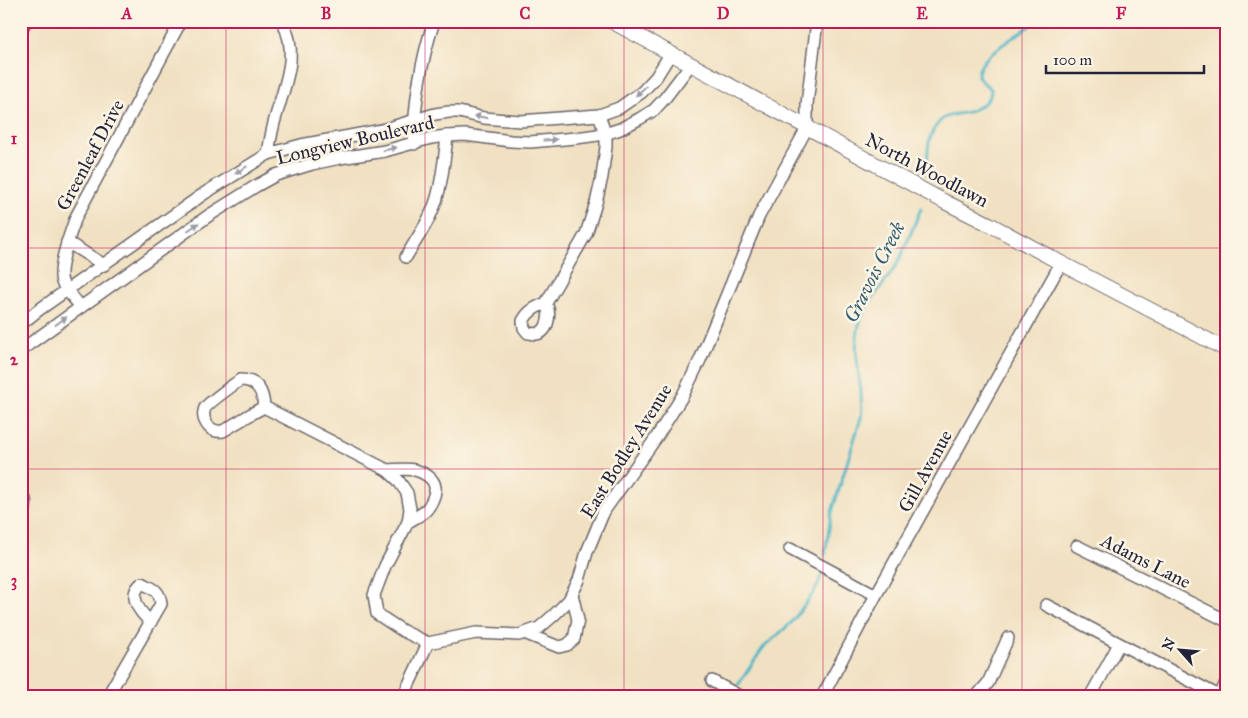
<svg xmlns="http://www.w3.org/2000/svg" width="1248" height="718" viewBox="0 0 1248 718" font-family="'IM FELL Great Primer',serif">
<rect width="100%" height="100%" fill="#fcf5e5"/>
<filter id="ink" filterUnits="userSpaceOnUse"><feTurbulence type="fractalNoise" baseFrequency=".02" numOctaves="2"/><feDisplacementMap in="SourceGraphic" scale="10" xChannelSelector="R" yChannelSelector="G"/><feConvolveMatrix kernelMatrix="1 2 1 2 8 2 1 2 1" color-interpolation-filters="sRGB"/></filter>
<filter id="wash" filterUnits="userSpaceOnUse"><feTurbulence type="fractalNoise" baseFrequency=".0096" numOctaves="4" result="noise"/><feDisplacementMap in="SourceGraphic" scale="20" xChannelSelector="R" yChannelSelector="G"/><feGaussianBlur stdDeviation="1.12" result="paint"/><feColorMatrix in="noise" values="0 0 0 0 0 0 0 0 0 0 0 0 0 0 0 0 0 1.4 0 .05"/><feComposite in="paint" operator="in"/></filter>
<g filter="url(#wash)">
<rect width="100%" height="100%" fill="#f1e1c2"/>
<g fill="none" stroke-linecap="round" stroke-linejoin="round">
<g stroke="#4ab5c7" stroke-width="3">
<path d="M926,174C929,157 925,139 937,125C939,122 944,117 949,116C953,114 959,114 964,113C975,110 992,102 991,89C987,85 979,81 978,75C977,56 1023,33 1036,21"/>
<path d="M825,555L831,515L861,418C865,389 852,360 858,330C863,303 886,285 898,262C907,245 913,226 921,209"/>
<polyline points="738,685 763,648 791,623 812,595 818,585 821,576"/>
</g>
</g>
</g>
<g filter="url(#ink)">
<g fill="none" stroke-linecap="round" stroke-linejoin="round">
<defs>
<g id="minor">
<polyline points="21,30 26,21"/>
<path d="M414,144C414,102 421,61 434,21"/>
<path d="M268,154C270,141 272,128 276,116C285,83 300,53 282,21"/>
<polyline points="67,242 104,265"/>
<path d="M406,257C417,238 433,216 438,194C443,175 445,155 447,136"/>
<path d="M546,303C536,307 528,311 523,321L524,328L528,333C530,333 533,334 536,334C549,332 551,313 546,303L586,234L596,203L602,177L606,147V136L599,115"/>
<path d="M81,307C75,299 66,291 62,282C57,268 71,231 76,217L181,21"/>
<polyline points="21,324 40,309 205,193 268,154 301,145 382,130 435,114 449,112 459,112 484,118 520,121 599,115 619,108 642,92 656,77 671,53"/>
<polyline points="21,350 208,216 256,186 276,175 312,164 340,158 385,151 431,138 447,136 465,135 511,141 530,142 576,138 605,134 620,129 639,119 654,110 665,98 691,64"/>
<path d="M264,407L253,413L223,431C217,432 213,431 209,427C204,421 202,415 205,408C209,402 232,386 240,380C257,380 263,391 264,407L387,470L398,480L407,493L410,509L408,522L385,566L374,595L377,614L403,631L428,643"/>
<path d="M387,470C396,470 406,468 415,470C423,472 434,478 435,487C436,495 430,507 424,512C419,516 413,519 408,522"/>
<path d="M21,497L25,499C26,505 26,511 21,516"/>
<polyline points="1077,546 1227,621"/>
<polyline points="790,549 876,595"/>
<polyline points="1046,605 1221,697"/>
<polyline points="524,633 559,647 567,645 574,639 578,620 572,594"/>
<polyline points="428,643 476,633 519,635 539,628 554,615 569,600 579,580 587,552 604,511 656,438 683,395 700,360 759,216 807,128 807,104 817,21"/>
<polyline points="712,681 741,697"/>
<path d="M107,697L161,604C160,590 153,589 142,583C127,595 139,612 151,622"/>
<polyline points="403,697 428,643"/>
<polyline points="822,697 876,595 1061,263"/>
<polyline points="976,697 988,683 1008,638"/>
<polyline points="1090,697 1119,644"/>
</g>
<polyline id="tertiary" points="611,21 945,202 989,224 1061,263 1227,350"/>
<polyline id="secondary" points="1222,697 1227,685"/>
</defs>
<use href="#minor" stroke="#6a656a" stroke-width="14"/>
<use href="#tertiary" stroke="#6a656a" stroke-width="16"/>
<use href="#secondary" stroke="#6a656a" stroke-width="18"/>
<use href="#minor" stroke="#fff" stroke-width="11"/>
<use href="#tertiary" stroke="#fff" stroke-width="14"/>
<use href="#secondary" stroke="#fff" stroke-width="15"/>
</g>
<defs><path id="oneway-solid" d="M-6-.8H1V-3.2L6.5 0L1 3.2V.8H-6Z" transform="scale(1.25)"/></defs>
<g fill="#9c9ca7">
<use href="#oneway-solid" transform="translate(641 91) rotate(137)"/>
<use href="#oneway-solid" transform="translate(481 117) rotate(-170)"/>
<use href="#oneway-solid" transform="translate(550 140) rotate(-4)"/>
<use href="#oneway-solid" transform="translate(390 149) rotate(-13)"/>
<use href="#oneway-solid" transform="translate(241 170) rotate(149)"/>
<use href="#oneway-solid" transform="translate(193 227) rotate(-35)"/>
<use href="#oneway-solid" transform="translate(61 321) rotate(-36)"/>
</g>
</g>
<path fill="none" stroke="#c2185b" stroke-width="1" stroke-opacity="0.55" d="M226,21V697M425,21V697M624,21V697M823,21V697M1022,21V697M21,248H1227M21,469H1227"/>
<g text-anchor="middle" dominant-baseline="central" stroke-width="5" stroke-linejoin="round" paint-order="stroke">
<g font-size="19" fill="#22223b" stroke="#fcf5e5">
<text transform="translate(355 140) rotate(-13)">Longview Boulevard</text>
<text transform="translate(90 155) rotate(-62)">Greenleaf Drive</text>
<text transform="translate(927 170) rotate(28)">North Woodlawn</text>
<text transform="translate(626 451) rotate(-58)">East Bodley Avenue</text>
<text transform="translate(925 471) rotate(-61)">Gill Avenue</text>
<text transform="translate(1146 561) rotate(27)">Adams Lane</text>
</g>
<g font-size="20" font-style="italic" fill="#325d73" stroke="#fcf5e5">
<text transform="translate(874 272) rotate(-63)">Gravois Creek</text>
</g>
</g>
<rect width="1248" height="718" fill="none" stroke="#fcf5e5" stroke-width="55"/>
<g transform="translate(1180 650) rotate(297)" stroke="#fcf5e5" stroke-width="4" paint-order="stroke">
<path d="M0-4L9 19L0 12L-9 19Z" fill="#22223b"/>
<text y="-8" font-size="14" font-weight="bold" text-anchor="middle" fill="#22223b">N</text>
</g>
<path d="M1046 65v8h158v-8" fill="none" stroke="#22223b" stroke-width="2.5"/>
<text x="1053" y="65" font-size="15" fill="#22223b" stroke="#fcf5e5" stroke-width="4" paint-order="stroke">100 m</text>
<rect x="28" y="28" width="1192" height="662" fill="none" stroke="#c2185b" stroke-width="2"/>
<g font-size="16" text-anchor="middle" font-weight="bold" fill="#c2185b">
<text x="127" y="19">A</text>
<text x="326" y="19">B</text>
<text x="525" y="19">C</text>
<text x="723" y="19">D</text>
<text x="922" y="19">E</text>
<text x="1121" y="19">F</text>
<text x="14" y="144">1</text>
<text x="14" y="365">2</text>
<text x="14" y="586">3</text>
</g>
</svg>
